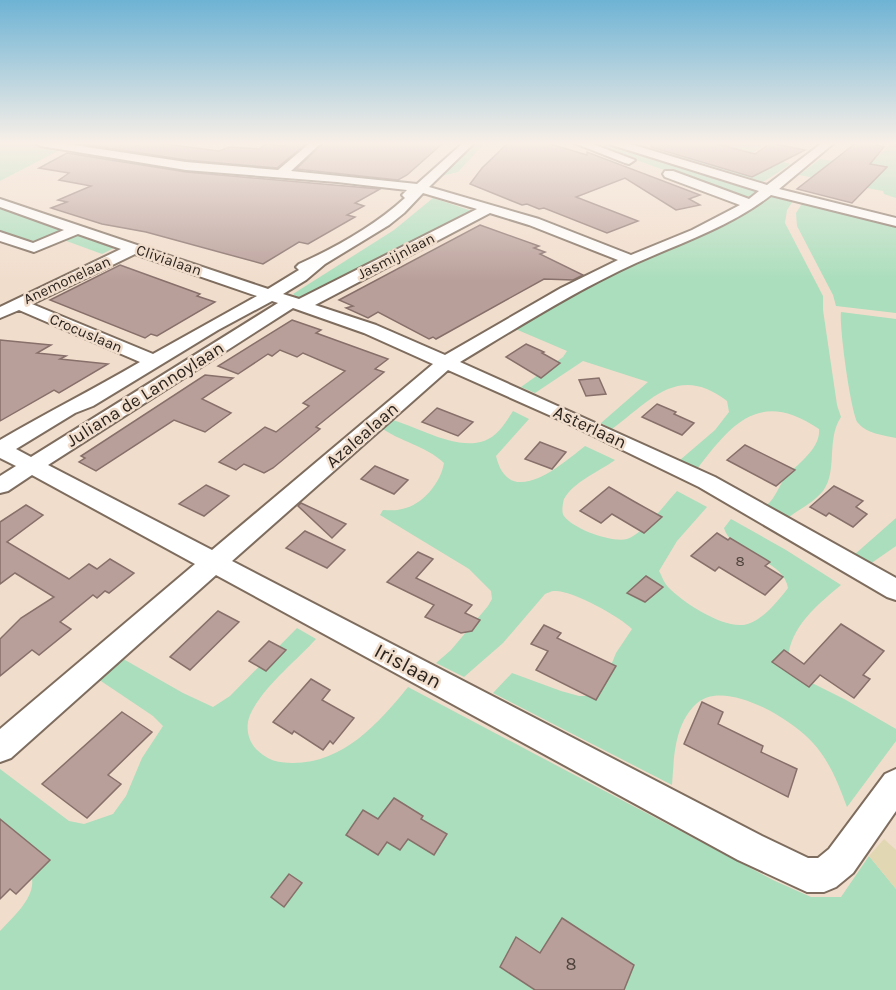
<svg xmlns="http://www.w3.org/2000/svg" width="896" height="990" viewBox="0 0 896 990" font-family="Karla,sans-serif">
<rect width="100%" height="100%" fill="#f1ddcc"/>
<g fill="#aadebc">
<polygon points="0,143 25,143 60,150 0,181"/>
<polygon points="474,143 485,143 458,172 437,177"/>
<polygon points="588,143 607,143 756,189 754,196 737,196"/>
<polygon points="701,143 765,143 752,154 791,164 763,182 673,155"/>
<polygon points="892,143 896,143 896,198 884,194 883,191 799,175 820,159 867,166"/>
<path d="M773,194L795,198L787,210L785,223L823,296V310L837,405L841,417C826,439 838,471 823,491C813,503 801,508 789,517L767,505C776,497 778,487 785,478C797,464 821,449 819,429C760,389 732,423 697,469L680,460L715,430L729,412L727,401C678,363 650,401 612,429L601,423L648,382L583,361L535,393L521,387L563,357L567,351L513,328L622,269L713,230Z"/>
<polygon points="433,198 475,212 302,297 298,298 293,294 394,230"/>
<polygon points="803,202 896,225 896,313 836,306 833,295 797,226 796,213"/>
<path d="M0,206L65,230C32,244 33,244 0,231Z"/>
<polygon points="74,234 80,234 118,246 102,254 61,239"/>
<path d="M841,312L896,319V438C883,435 867,434 858,423C851,414 839,326 841,312Z"/>
<path d="M513,411L529,419L496,456C509,511 561,465 585,446L615,460C600,471 573,482 564,499C563,502 561,513 564,516C573,529 612,543 627,539C643,534 665,504 677,491L707,507L677,541L659,571C662,576 664,583 668,587C682,602 721,627 742,625C760,624 778,601 788,588C783,558 731,554 724,528L731,519L786,550L841,585C817,605 790,627 788,659L804,679L846,700L896,729V741L847,807C838,783 830,762 813,743C793,720 724,677 696,704C674,725 674,758 672,785L493,693L512,673L561,691L579,696H591L601,690L616,653L632,629C621,617 570,589 554,591C551,591 548,593 545,594L503,643L464,677L436,663L451,650L488,606L492,599L491,591L469,569L380,515L383,510C389,510 396,511 402,509C423,505 441,482 444,463C425,445 400,442 380,427L389,419C417,426 455,451 484,441C498,436 506,422 513,411Z"/>
<polygon points="896,518 896,546 870,564 854,555"/>
<path d="M297,628L316,639C297,660 261,689 250,715C245,727 248,740 256,749C267,760 277,763 293,763C343,763 378,724 408,687L775,881L811,897H841L869,856L896,889V990H0V931C12,918 35,898 32,879L0,852V769L69,821L84,824L113,814L126,796L142,758L163,726L153,716L95,677L118,656L183,693L213,707L230,696Z"/>
</g>
<polygon fill="#e1d8b3" points="884,839 896,850 896,889 869,856"/>
<g fill="#b99f9a" stroke="#876f6a" stroke-width="1.5">
<polygon points="85,143 157,143 219,151 229,147 259,149 266,144 284,146 287,143 307,143 277,168 186,160 82,144"/>
<polygon points="323,143 443,143 407,175 398,180 296,169"/>
<polygon points="508,143 547,143 587,155 587,152 700,195 689,199 700,205 676,210 625,178 576,197 638,221 607,233 544,208 539,209 527,204 522,205 470,184 482,168"/>
<polygon points="652,143 713,143 755,154 771,143 805,150 752,177 651,147"/>
<polygon points="856,143 879,143 877,145 884,147 870,164 887,167 852,203 797,189"/>
<polygon points="67,153 186,172 380,189 355,203 364,206 347,215 355,217 308,244 299,242 263,264 146,232 102,224 51,208 67,202 58,200 91,186 59,180 69,173 39,168"/>
<polygon points="480,225 539,246 534,248 545,252 540,254 583,275 573,280 544,279 436,339 433,337 429,339 378,312 368,318 346,308 353,306 339,300"/>
<polygon points="120,265 200,294 197,296 215,302 157,336 151,334 145,338 50,300"/>
<polygon points="292,320 321,330 316,333 388,359 375,369 384,372 316,427 320,429 273,468 264,473 244,464 236,470 219,462 265,427 276,432 309,406 303,403 345,371 303,353 297,357 280,350 272,356 268,354 238,374 218,366"/>
<polygon points="0,340 51,345 37,353 66,356 60,359 108,364 59,393 54,390 0,421"/>
<polygon points="526,344 544,352 542,353 560,363 541,378 506,357"/>
<polygon points="205,375 233,378 202,399 231,413 205,432 174,420 96,471 79,462 85,458 81,456"/>
<polygon points="599,378 606,394 586,396 579,380"/>
<polygon points="657,404 676,412 674,414 694,423 682,435 642,417"/>
<polygon points="437,408 473,422 458,436 422,422"/>
<polygon points="540,442 566,452 552,469 525,459"/>
<polygon points="745,445 795,470 776,486 727,460"/>
<polygon points="375,466 408,480 394,494 361,479"/>
<polygon points="206,485 229,496 204,516 179,504"/>
<polygon points="834,486 863,501 856,507 867,514 853,527 829,513 826,516 810,507"/>
<polygon points="609,487 635,502 662,517 644,533 612,514 601,523 580,511"/>
<polygon points="301,503 346,524 332,538 298,506"/>
<polygon points="26,505 43,515 7,542 69,579 89,564 97,569 110,559 134,573 109,593 105,591 97,598 93,595 60,622 71,629 39,655 32,650 0,676 0,639 21,618 54,597 15,573 0,584 0,522"/>
<polygon points="305,531 345,550 327,568 286,548"/>
<polygon points="717,533 728,540 730,538 770,562 765,566 783,577 765,595 719,567 715,571 691,556"/>
<polygon points="418,552 433,559 416,578 472,605 465,613 480,620 472,631 461,633 425,617 434,605 387,582"/>
<polygon points="646,576 663,587 645,602 627,593"/>
<polygon points="218,611 239,622 190,670 170,657"/>
<polygon points="841,624 884,651 863,675 870,679 854,698 820,675 809,687 772,662 784,650 804,664"/>
<polygon points="544,625 561,633 557,638 616,666 596,700 536,670 548,651 531,644"/>
<polygon points="269,641 286,650 266,671 249,661"/>
<polygon points="311,679 330,690 322,700 354,718 333,744 330,741 323,750 294,731 292,734 273,722"/>
<polygon points="702,702 723,712 718,724 763,746 761,752 797,769 788,797 684,744"/>
<polygon points="122,712 152,732 108,775 121,784 87,818 42,784"/>
<polygon points="394,798 423,816 421,819 447,834 434,855 408,839 400,850 387,842 378,855 346,835 363,810 378,819"/>
<polygon points="0,819 50,860 16,894 10,889 0,899"/>
<polygon points="289,874 302,883 284,907 271,897"/>
<polygon points="562,918 634,965 624,990 535,990 500,967 516,937 540,953"/>
</g>
<g fill="none" stroke-linecap="round" stroke-linejoin="round">
<defs>
<g id="minor">
<path d="M35,143H60L186,162L278,170L310,143H321L291,171L417,184L463,143H474L429,187L539,219L631,255L692,230L740,205L665,177L663,174L665,171H673L749,199L759,191L612,145L611,143H627L767,185L822,143H834L779,189L896,218V226L771,195C731,226 683,242 636,263C575,291 518,327 460,362L715,477L896,578V600L887,597L699,487L567,423L448,370L232,561L762,836L808,858H818L829,849L885,774L896,769V811L853,873L836,887L824,892H807L738,860L216,575L11,758L0,762V729L195,564L32,475L8,491L0,493V476L16,466L0,458V440C46,413 94,389 140,362L19,310L0,318V307L121,249L78,234L34,252L0,241V232L33,243L64,230L0,207V199L268,289L299,270L296,267L299,264C337,247 374,226 405,198L402,195L407,190L337,182L186,170L41,146ZM423,193L477,209L299,299L283,294L306,280L325,264L389,225L404,213ZM490,213L529,225L618,260L561,288L445,355L376,325L315,305ZM135,254L257,296L153,354L32,304ZM272,301L278,303L31,457L16,449L75,413L93,406L218,330ZM293,308L364,333L433,364L212,550L48,465Z"/>
<polygon points="574,143 590,143 635,160 629,164 625,163"/>
</g>
</defs>
<use href="#minor" stroke="#7e6d5e" stroke-width="4"/>
<use href="#minor" fill="#fff" fill-rule="evenodd"/>
</g>
<linearGradient id="sky" x2="0" y2="1"><stop stop-color="#6eb3d4"/><stop offset="0.51" stop-color="#f9f0e8"/><stop offset="1" stop-color="#f9f0e8" stop-opacity="0"/></linearGradient>
<rect width="896" height="281" fill="url(#sky)"/>
<g text-anchor="middle" dominant-baseline="central" stroke-width="5" stroke-linejoin="round" paint-order="stroke">
<g font-size="15" fill="#2a231d" stroke="#f1ddcc">
<text transform="translate(396 256) rotate(-27)">Jasmijnlaan</text>
<text transform="translate(169 260) rotate(19)">Clivialaan</text>
<text transform="translate(67 280) rotate(-25)">Anemonelaan</text>
<text transform="translate(86 333) rotate(23)">Crocuslaan</text>
</g>
<g font-size="15" fill="#4e423c">
<text x="740" y="561">8</text>
</g>
<g font-size="18" fill="#2a231d" stroke="#f1ddcc">
<text transform="translate(145 394) rotate(-32)">Juliana de Lannoylaan</text>
<text transform="translate(590 427) rotate(25)">Asterlaan</text>
<text transform="translate(362 435) rotate(-41)">Azalealaan</text>
</g>
<g font-size="18" fill="#4e423c">
<text x="571" y="964">8</text>
</g>
<g font-size="21" fill="#2a231d" stroke="#f1ddcc">
<text transform="translate(408 666) rotate(28)">Irislaan</text>
</g>
</g>
</svg>
